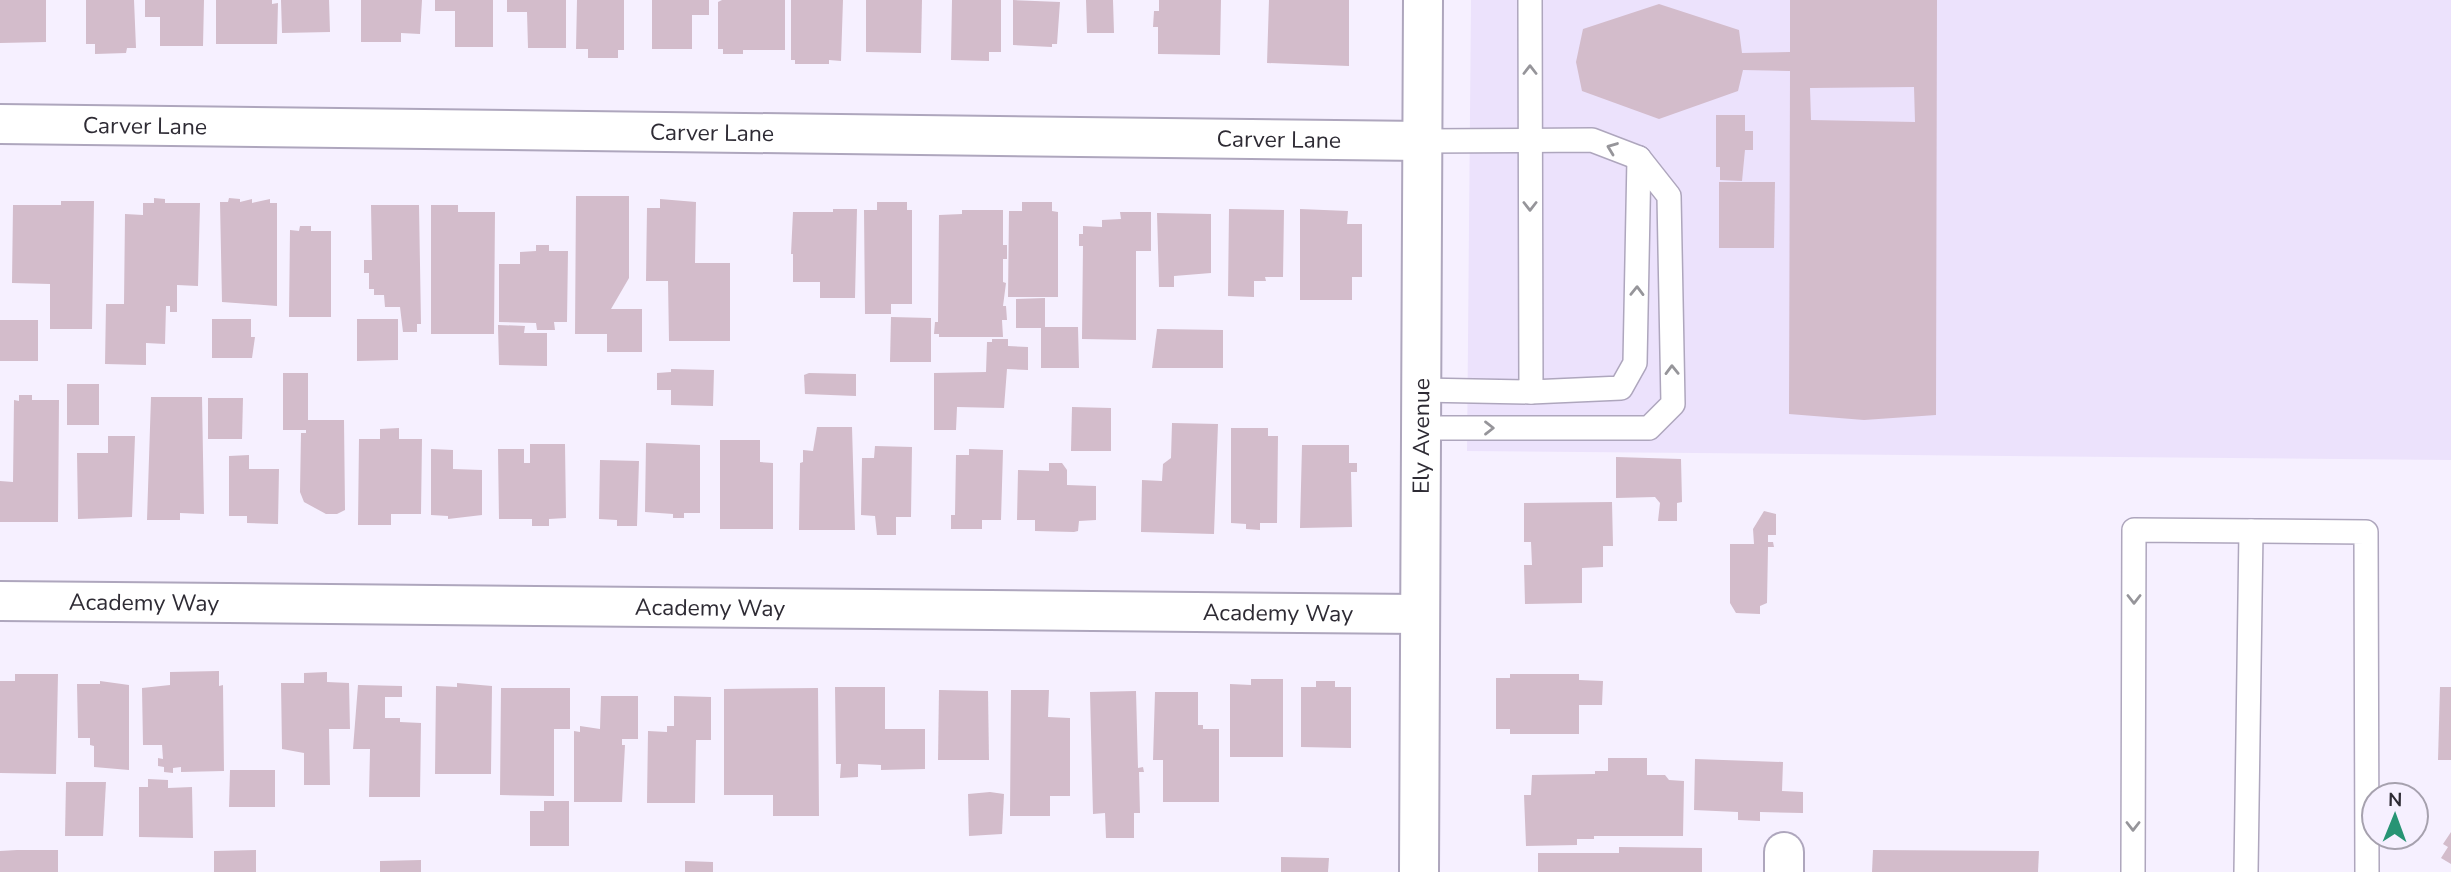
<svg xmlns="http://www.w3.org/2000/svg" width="2451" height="872" viewBox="0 0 2451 872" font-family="'Nunito Sans',sans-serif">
<rect width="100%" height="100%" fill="#f6f0ff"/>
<polygon fill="#ece2fc" points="1471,0 2451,0 2451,460 1467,451"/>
<g fill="#d3bccb" fill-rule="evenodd">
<polygon points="0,0 46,0 46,42 0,43"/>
<polygon points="86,0 134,0 136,48 127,48 126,53 95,54 95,44 86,44"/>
<polygon points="145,0 204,0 203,46 160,46 160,17 145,17"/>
<polygon points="216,0 272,0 272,4 278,3 277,44 216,44"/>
<polygon points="281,0 329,0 330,32 282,33"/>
<polygon points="361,0 422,0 420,34 401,33 401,42 361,42"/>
<polygon points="435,0 493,0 493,47 455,47 455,11 435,11"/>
<polygon points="507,0 566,0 566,48 528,48 527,12 507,12"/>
<polygon points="577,0 624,0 624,50 618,50 618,58 588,58 588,49 576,49"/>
<polygon points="652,0 709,0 709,15 692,15 692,49 652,49"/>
<polygon points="722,0 785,0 785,50 743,50 743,54 723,54 723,49 718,49 718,2"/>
<polygon points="791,0 843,0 841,61 829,60 829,64 795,64 795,60 791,60"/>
<polygon points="866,0 922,0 921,53 866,52"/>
<polygon points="952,0 1001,0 1001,52 989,52 989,61 951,60"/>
<polygon points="1013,0 1060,2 1057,44 1052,44 1052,47 1013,45"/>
<polygon points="1086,0 1113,0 1114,33 1087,33"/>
<polygon points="1159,0 1221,0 1220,55 1158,54 1158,27 1153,27 1154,11 1159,11"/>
<polygon points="1269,0 1349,0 1349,66 1267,63"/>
<path d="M1790,0H1937L1936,415L1864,420L1789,414L1790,71L1743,70L1738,91L1659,119L1582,91L1576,62L1583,29L1659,4L1739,30L1742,53L1790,52ZM1914,87L1915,122L1811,120L1810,88Z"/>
<polygon points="1716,115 1745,115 1745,131 1753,131 1753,150 1745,150 1742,181 1720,180 1720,167 1716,167"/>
<polygon points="1719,182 1775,182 1774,248 1719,248"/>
<polygon points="576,196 629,196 629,278 611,309 642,309 642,352 607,352 607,334 575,334"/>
<polygon points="154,198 165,199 165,203 200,203 198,286 177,285 177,312 170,312 170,306 166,306 165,344 146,343 146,365 105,364 106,304 124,304 125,214 143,215 143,203 154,203"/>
<polygon points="229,198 240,199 240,202 252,199 252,203 270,199 270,203 277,203 277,306 222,302 220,202 228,202"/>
<polygon points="660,199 696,202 695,263 730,263 730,341 669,341 668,281 646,281 647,208 660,208"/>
<polygon points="61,201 94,201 92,329 50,329 50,284 12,283 13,205 61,205"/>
<polygon points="877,202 907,202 907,210 912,210 912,304 891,304 891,314 865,314 864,210 877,210"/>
<polygon points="1022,202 1052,202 1052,211 1058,212 1058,297 1008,297 1009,211 1022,211"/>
<polygon points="371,205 419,205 421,324 417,324 417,332 403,332 400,307 385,307 384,295 374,295 374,289 369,289 369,273 364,273 364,260 372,260"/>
<polygon points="431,205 458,205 458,212 495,212 494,334 431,334"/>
<polygon points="833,209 857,209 855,298 820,298 820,282 793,282 793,254 791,254 793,212 833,212"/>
<polygon points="1229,209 1284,210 1283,277 1265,277 1266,281 1254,281 1254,297 1228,296"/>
<polygon points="1300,209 1348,211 1347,224 1362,224 1362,277 1352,277 1352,300 1300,300"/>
<polygon points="962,210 1003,210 1003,245 1007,245 1007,259 1003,259 1003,282 1006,283 1003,306 1006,306 1007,320 1002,320 1003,337 939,337 939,334 934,334 935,322 938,322 939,215 962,214"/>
<polygon points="1120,212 1151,212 1151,251 1136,251 1136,340 1082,339 1083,246 1079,246 1079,234 1083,234 1083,226 1102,227 1102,220 1121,219"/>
<polygon points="1157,213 1211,214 1211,273 1174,276 1174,287 1159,287"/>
<polygon points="300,226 311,226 311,231 331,231 331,317 289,317 290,230 299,231"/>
<polygon points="536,245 549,245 549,251 568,251 567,322 554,322 555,330 537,330 536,323 499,322 499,264 520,264 520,252 536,251"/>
<polygon points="1045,298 1045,327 1078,327 1079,368 1041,368 1041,328 1016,328 1016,299"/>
<polygon points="891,317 931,318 931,362 890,362"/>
<polygon points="212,319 251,319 251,337 255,337 252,358 212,358"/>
<polygon points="357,319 398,319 398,360 357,361"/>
<rect x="0" y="320" width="38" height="41"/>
<polygon points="498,325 525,326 524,333 547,333 547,366 499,365"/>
<polygon points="1157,329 1223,330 1223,368 1152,368"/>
<polygon points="992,339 1008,339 1008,346 1028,347 1028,370 1007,369 1004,408 957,407 956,430 934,430 934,373 986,372 987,342 992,342"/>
<polygon points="671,369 714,370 713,406 671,405 671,390 657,390 657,373 671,372"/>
<polygon points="283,373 308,373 308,420 344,420 345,510 337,514 326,514 304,502 300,492 301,433 306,433 306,430 283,430"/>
<polygon points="809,373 856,374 856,396 805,394 804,375"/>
<rect x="67" y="384" width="32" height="41"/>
<polygon points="19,395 32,395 32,400 59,400 58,522 0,522 0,481 13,482 14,400 19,401"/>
<polygon points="151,397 202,397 204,514 180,513 180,520 147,520"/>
<polygon points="208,398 243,398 242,439 208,439"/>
<polygon points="1072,407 1111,408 1111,451 1071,451"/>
<polygon points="1172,423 1218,424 1214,534 1141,532 1142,480 1162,481 1163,464 1171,458"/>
<polygon points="817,427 852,427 855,530 799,530 800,463 803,462 803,450 813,451"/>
<polygon points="399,428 399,439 422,439 421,514 391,514 391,525 358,525 359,439 380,439 380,429"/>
<polygon points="1231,428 1268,428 1268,436 1278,436 1277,523 1260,523 1260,530 1246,529 1246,524 1231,523"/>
<polygon points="108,436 135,436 132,517 78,519 77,453 108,453"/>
<polygon points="720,440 760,440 760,462 773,463 773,529 720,529"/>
<polygon points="646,443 700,445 700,513 684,513 684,518 673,518 673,514 645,512"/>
<polygon points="530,444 565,444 566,518 549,519 549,526 532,526 532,519 499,519 498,449 524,449 524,463 530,463"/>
<polygon points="1302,445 1349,445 1349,463 1357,463 1357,472 1351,472 1352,527 1300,528"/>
<polygon points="875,446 912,447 911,517 896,517 896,535 877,535 875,516 861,515 862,458 874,458"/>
<polygon points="431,449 453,450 453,469 482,470 482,515 448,519 448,516 431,515"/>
<polygon points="969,449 1003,450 1001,520 982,520 982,529 951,529 951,515 955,515 956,455 969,455"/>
<polygon points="249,455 249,469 279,469 278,524 247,523 247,516 229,516 229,456"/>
<polygon points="1616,457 1681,459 1682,502 1677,503 1677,521 1658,521 1660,503 1655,497 1616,498"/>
<polygon points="600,460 639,461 637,526 617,526 617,520 599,519"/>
<polygon points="1049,463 1062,463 1067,470 1067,485 1096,486 1096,520 1079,521 1078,531 1074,532 1035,531 1035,520 1017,520 1018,470 1049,471"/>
<polygon points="1612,502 1613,546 1603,546 1603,567 1582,568 1582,603 1525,604 1524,565 1532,565 1531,542 1524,542 1524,503"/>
<polygon points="1764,511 1776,514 1776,535 1768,535 1768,542 1773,542 1774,547 1768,547 1767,603 1760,606 1760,614 1736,613 1730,603 1730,544 1754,544 1753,529"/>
<polygon points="219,671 219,686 223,685 224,771 181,772 181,767 173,768 173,773 164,772 164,767 158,766 158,758 163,759 162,745 143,745 142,688 170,685 170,672"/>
<polygon points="327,672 327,682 349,683 350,729 329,729 330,785 304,785 304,753 282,749 281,683 304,683 304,673"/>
<polygon points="15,674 58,674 56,774 0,773 0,681 15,681"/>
<polygon points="1510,674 1579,674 1579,680 1603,681 1602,705 1579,705 1579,734 1510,734 1510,729 1496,729 1496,678 1510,678"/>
<polygon points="1251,679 1283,679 1283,757 1230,757 1230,684 1251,685"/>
<polygon points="100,681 129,685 129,770 94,767 94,746 90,745 90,738 78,738 77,684 100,684"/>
<polygon points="1316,681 1335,681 1335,687 1351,687 1351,748 1301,747 1301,687 1316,687"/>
<polygon points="457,683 492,686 491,774 435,774 436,686 457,687"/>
<polygon points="358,685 402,686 402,697 385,697 385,718 400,718 400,722 421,723 420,797 369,797 370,749 353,749"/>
<polygon points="835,687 885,687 885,729 925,729 925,769 881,770 881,765 858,764 858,777 840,778 841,764 836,764"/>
<polygon points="2440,687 2451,687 2451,760 2438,760"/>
<polygon points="501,688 570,688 570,729 554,729 554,796 500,795"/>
<polygon points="818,688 819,816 773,816 773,795 724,795 724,689"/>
<polygon points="939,690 988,691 989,760 938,760"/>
<polygon points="1011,690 1049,690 1048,717 1070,718 1070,796 1050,796 1050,816 1010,816"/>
<polygon points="1136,691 1138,768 1143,767 1144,772 1139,772 1140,813 1134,813 1134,838 1106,838 1105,813 1093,814 1090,692"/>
<polygon points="1155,692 1198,692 1198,725 1203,725 1203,729 1219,729 1219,802 1163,802 1163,760 1153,760"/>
<polygon points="601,696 638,696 638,739 622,739 622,745 625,745 622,802 574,802 574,731 580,732 580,726 600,729"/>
<polygon points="674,696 711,697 711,740 696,740 695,803 647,803 648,731 667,732 667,726 674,726"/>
<polygon points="1608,758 1647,758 1647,775 1665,775 1669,780 1684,781 1683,836 1594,836 1594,839 1577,839 1577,845 1526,846 1524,795 1531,795 1532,775 1595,774 1595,771 1608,771"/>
<polygon points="1695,759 1783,762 1782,791 1803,792 1803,813 1760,812 1760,821 1738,820 1738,812 1694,810"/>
<polygon points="230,770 275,770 275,807 229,807"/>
<polygon points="148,779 168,780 168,788 192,787 193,838 139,837 139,787 148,787"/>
<polygon points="66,782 106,782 103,836 65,836"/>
<polygon points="990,792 1004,794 1002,834 969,836 968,794"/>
<polygon points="544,801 569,801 569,846 530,846 530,811 544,811"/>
<polygon points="2451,832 2451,864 2441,858 2448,847 2443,844"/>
<polygon points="1619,847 1702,848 1702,872 1538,872 1538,853 1619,853"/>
<polygon points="17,850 58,850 58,872 0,872 0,851"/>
<polygon points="256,850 256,872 214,872 214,851"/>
<polygon points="1873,850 2039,851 2038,872 1872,872"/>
<polygon points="1281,857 1329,858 1328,872 1281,872"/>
<polygon points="421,860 421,872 380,872 380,861"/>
<polygon points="685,861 713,862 713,872 685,872"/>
</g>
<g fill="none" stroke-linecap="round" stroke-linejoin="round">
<defs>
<g id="lane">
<polyline points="1421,390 1531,392 1530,0"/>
<polyline points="1531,392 1621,388 1635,363 1639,158"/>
<polyline points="1421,428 1649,428 1673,404 1669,196 1639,158 1592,140 1423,141"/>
<polyline points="2133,872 2134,530 2366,532 2367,872"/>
<polyline points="2246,872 2251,531"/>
</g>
<g id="street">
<path id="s1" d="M0,124L1423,141"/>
<path id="s2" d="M0,601L1420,614"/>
<path id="s3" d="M1419,872L1423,0"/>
<polyline points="1784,872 1784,852"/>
</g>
</defs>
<use href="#lane" stroke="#aea6bd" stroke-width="26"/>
<use href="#street" stroke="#aea6bd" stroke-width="42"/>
<use href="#lane" stroke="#fff" stroke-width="23"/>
<use href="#street" stroke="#fff" stroke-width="38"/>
</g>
<defs><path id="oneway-chevron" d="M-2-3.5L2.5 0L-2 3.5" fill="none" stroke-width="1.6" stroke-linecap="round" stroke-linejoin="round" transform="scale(1.75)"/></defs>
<g stroke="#96959a">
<use href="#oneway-chevron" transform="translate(1530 70) rotate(-90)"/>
<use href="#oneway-chevron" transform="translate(1612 148) rotate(-159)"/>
<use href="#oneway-chevron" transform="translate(1530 206) rotate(90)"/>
<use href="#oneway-chevron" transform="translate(1637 291) rotate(-89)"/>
<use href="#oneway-chevron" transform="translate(1672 370) rotate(-91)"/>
<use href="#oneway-chevron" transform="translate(1489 428)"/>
<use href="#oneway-chevron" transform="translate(2134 599) rotate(90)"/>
<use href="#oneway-chevron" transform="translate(2133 826) rotate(90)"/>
</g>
<g text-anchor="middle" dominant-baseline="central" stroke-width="6" stroke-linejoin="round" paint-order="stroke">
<g font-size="23" fill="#2e2b34" stroke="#f6f0ff">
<text stroke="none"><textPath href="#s1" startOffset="145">Carver Lane</textPath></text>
<text stroke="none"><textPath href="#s1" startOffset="712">Carver Lane</textPath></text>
<text stroke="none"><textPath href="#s1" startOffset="1279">Carver Lane</textPath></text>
<text stroke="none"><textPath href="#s3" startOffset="436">Ely Avenue</textPath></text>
<text stroke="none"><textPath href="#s2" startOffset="144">Academy Way</textPath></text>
<text stroke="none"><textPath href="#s2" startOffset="710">Academy Way</textPath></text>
<text stroke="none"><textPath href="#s2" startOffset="1278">Academy Way</textPath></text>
</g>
</g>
<g transform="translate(2395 816) rotate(1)"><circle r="33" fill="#f6f0ff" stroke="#a6a1ae" stroke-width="2"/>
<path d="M0-5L12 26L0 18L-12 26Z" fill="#279474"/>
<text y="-10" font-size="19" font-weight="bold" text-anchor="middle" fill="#2e2b34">N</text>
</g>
</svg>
